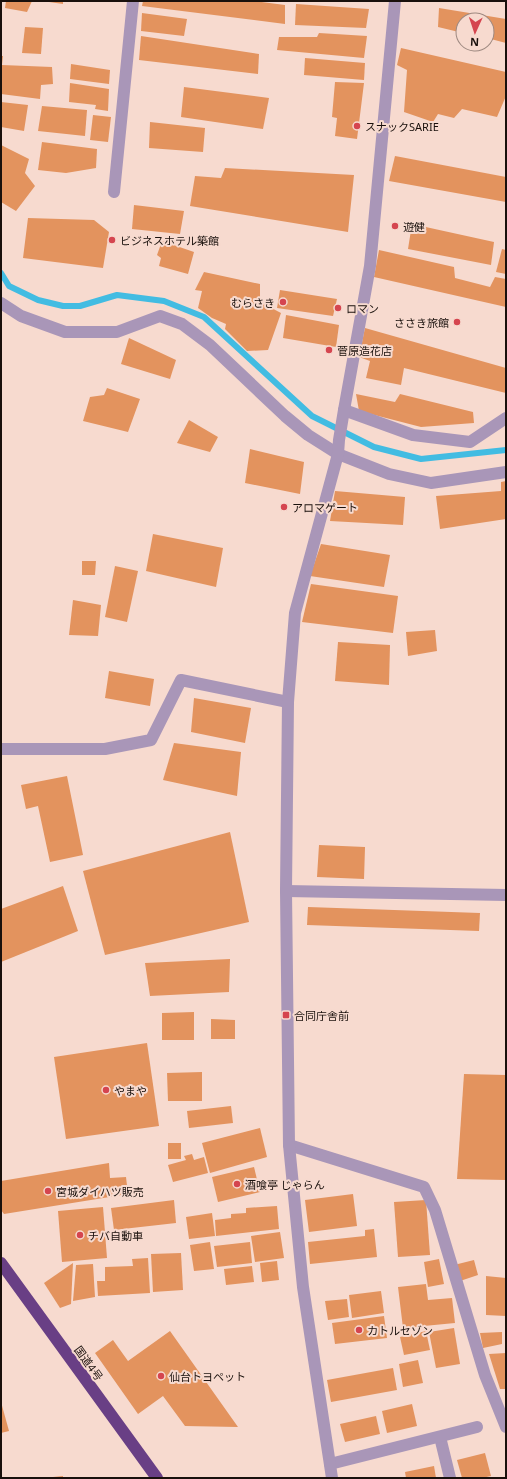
<svg xmlns="http://www.w3.org/2000/svg" width="507" height="1479" viewBox="0 0 507 1479" font-family="'Noto Sans','Noto Sans JP',sans-serif">
<rect width="100%" height="100%" fill="#f7dacf"/>
<g fill="none" stroke-linecap="round" stroke-linejoin="round">
<polyline stroke="#42bce2" stroke-width="6" points="1,273 9,286 38,300 63,306 80,306 117,295 164,301 204,317 312,416 374,447 421,459 506,450"/>
</g>
<g fill="#e3935e">
<polygon points="6,1 32,1 27,12 5,8"/>
<polygon points="49,1 63,1 63,4 49,2"/>
<polygon points="143,1 254,1 285,5 285,24 142,6"/>
<polygon points="296,4 369,9 366,28 295,25"/>
<polygon points="439,8 506,19 506,43 487,38 487,20 463,20 463,33 438,27"/>
<polygon points="142,13 187,19 184,36 141,31"/>
<polygon points="25,27 43,28 41,54 22,53"/>
<polygon points="319,33 367,36 364,58 277,50 279,37 317,37"/>
<polygon points="141,36 259,54 258,74 139,60"/>
<polygon points="401,48 506,72 506,96 497,117 462,109 454,118 438,114 433,122 404,112 407,70 397,65"/>
<polygon points="1,56 3,56 2,65 52,67 53,84 41,85 40,99 1,94"/>
<polygon points="305,58 365,63 364,80 304,75"/>
<polygon points="71,64 110,70 109,84 70,79"/>
<polygon points="335,82 364,83 357,139 335,136 337,118 332,117"/>
<polygon points="70,83 109,89 108,111 95,109 96,105 69,102"/>
<polygon points="184,87 269,98 263,129 181,117"/>
<polygon points="1,102 28,105 24,131 1,127"/>
<polygon points="42,106 87,110 85,136 38,131"/>
<polygon points="93,115 111,117 108,142 90,140"/>
<polygon points="150,122 205,128 203,152 149,148"/>
<polygon points="42,142 97,149 96,168 66,173 38,170"/>
<polygon points="1,145 29,159 25,173 35,186 16,211 1,202"/>
<polygon points="395,156 506,177 506,202 389,181"/>
<polygon points="225,168 354,175 348,232 190,206 195,176 221,178"/>
<polygon points="134,205 184,211 180,234 132,229"/>
<polygon points="28,218 94,220 109,232 103,268 23,258"/>
<polygon points="412,224 494,242 491,265 408,249"/>
<polygon points="162,241 194,252 188,274 159,266 161,258 157,255"/>
<polygon points="502,249 506,250 506,274 496,272"/>
<polygon points="379,250 454,267 455,278 490,287 495,277 506,279 506,307 374,277"/>
<polygon points="204,272 260,284 260,302 281,313 268,350 247,351 225,329 226,324 212,318 198,308 202,291 195,290"/>
<polygon points="280,290 337,299 333,316 277,308"/>
<polygon points="286,315 339,325 336,347 283,338"/>
<polygon points="365,328 506,368 506,393 404,368 401,385 366,378 370,361 359,357"/>
<polygon points="129,338 176,360 170,379 121,364"/>
<polygon points="107,388 140,399 128,432 83,421 90,397 104,395"/>
<polygon points="356,394 395,402 400,394 473,412 474,423 421,427 359,411"/>
<polygon points="189,420 218,437 210,452 177,443"/>
<polygon points="250,449 304,462 300,494 245,483"/>
<polygon points="506,481 506,519 440,529 436,496 501,491 501,482"/>
<polygon points="335,491 405,497 403,525 330,521"/>
<polygon points="153,534 223,548 216,587 146,571"/>
<polygon points="321,544 390,555 384,587 310,576"/>
<polygon points="82,561 96,561 95,575 82,575"/>
<polygon points="115,566 138,571 127,622 105,617"/>
<polygon points="311,584 398,596 393,633 302,622"/>
<polygon points="73,600 101,605 98,636 69,635"/>
<polygon points="435,630 437,651 408,656 406,632"/>
<polygon points="338,642 390,645 389,685 335,681"/>
<polygon points="109,671 154,679 150,706 105,698"/>
<polygon points="194,698 251,708 245,743 191,732"/>
<polygon points="174,743 241,752 237,796 163,780"/>
<polygon points="67,776 83,855 50,862 38,806 26,809 21,785"/>
<polygon points="230,832 249,922 105,955 83,871"/>
<polygon points="319,845 365,847 364,879 317,877"/>
<polygon points="63,886 78,931 1,962 1,909"/>
<polygon points="308,907 480,913 479,931 307,925"/>
<polygon points="230,959 229,992 150,996 145,963"/>
<polygon points="194,1012 194,1040 162,1040 162,1013"/>
<polygon points="211,1019 235,1020 235,1039 211,1039"/>
<polygon points="147,1043 159,1126 66,1139 54,1057"/>
<polygon points="202,1072 202,1101 168,1101 167,1073"/>
<polygon points="464,1074 506,1075 506,1180 457,1179"/>
<polygon points="231,1106 233,1123 189,1128 187,1111"/>
<polygon points="260,1128 267,1157 210,1173 202,1143"/>
<rect x="168" y="1143" width="13" height="16"/>
<polygon points="192,1154 194,1160 204,1157 208,1173 173,1182 168,1165 186,1160 184,1156"/>
<polygon points="109,1163 110,1178 126,1177 128,1194 4,1214 1,1210 1,1181"/>
<polygon points="254,1167 260,1192 218,1202 212,1177"/>
<polygon points="353,1194 357,1226 309,1232 305,1200"/>
<polygon points="174,1200 176,1223 114,1230 111,1208"/>
<polygon points="426,1200 430,1255 398,1257 394,1202"/>
<polygon points="277,1206 279,1229 216,1236 215,1220 231,1218 231,1214 246,1213 246,1208"/>
<polygon points="103,1207 107,1258 62,1262 58,1211"/>
<polygon points="212,1213 215,1236 189,1239 186,1217"/>
<polygon points="374,1229 377,1257 310,1264 308,1242 365,1236 365,1230"/>
<polygon points="280,1232 284,1258 255,1262 251,1236"/>
<polygon points="210,1242 214,1269 194,1271 190,1245"/>
<polygon points="250,1242 252,1263 217,1267 214,1246"/>
<polygon points="181,1253 183,1290 153,1292 151,1254"/>
<polygon points="148,1258 150,1293 98,1296 97,1281 105,1281 105,1267 133,1266 132,1259"/>
<polygon points="439,1259 444,1284 428,1287 424,1262"/>
<polygon points="474,1260 478,1275 460,1281 454,1265"/>
<polygon points="277,1261 279,1280 262,1282 260,1263"/>
<polygon points="73,1263 71,1304 60,1308 44,1283"/>
<polygon points="93,1264 95,1297 73,1301 76,1265"/>
<polygon points="252,1266 254,1282 226,1285 224,1269"/>
<polygon points="486,1276 506,1278 506,1316 486,1315"/>
<polygon points="426,1284 428,1300 452,1298 455,1323 403,1328 398,1287"/>
<polygon points="381,1291 384,1313 352,1318 349,1295"/>
<polygon points="347,1299 349,1317 328,1320 325,1301"/>
<polygon points="384,1316 387,1338 335,1344 332,1323"/>
<polygon points="454,1328 460,1364 436,1368 429,1332"/>
<polygon points="170,1331 238,1427 185,1426 163,1396 138,1414 95,1353 113,1340 128,1361"/>
<polygon points="426,1331 430,1350 404,1355 400,1337"/>
<polygon points="502,1332 502,1344 483,1348 480,1333"/>
<polygon points="506,1353 506,1389 500,1389 489,1354"/>
<polygon points="418,1360 423,1383 403,1387 399,1364"/>
<polygon points="393,1368 397,1390 331,1402 327,1380"/>
<polygon points="1,1402 9,1431 1,1433"/>
<polygon points="412,1404 417,1426 387,1433 382,1411"/>
<polygon points="376,1416 380,1434 345,1442 340,1424"/>
<polygon points="485,1453 491,1476 482,1478 462,1478 457,1460"/>
<polygon points="434,1466 436,1478 406,1478 405,1472"/>
<polygon points="63,1476 63,1478 53,1478 53,1477"/>
</g>
<g fill="none" stroke-linecap="round" stroke-linejoin="round">
<g stroke="#a996b8" stroke-width="12">
<polyline points="114,192 133,1"/>
<polyline points="1,303 21,316 65,332 117,332 160,316 182,324 210,345 285,416 308,435 338,454 389,474 431,483 506,472"/>
<polyline points="344,410 413,435 470,442 506,418"/>
<polyline points="1,749 105,749 151,740 181,680 288,702"/>
<polyline points="286,891 506,895"/>
<polyline points="289,1145 424,1187 435,1210 485,1375 506,1427"/>
<polyline points="440,1437 450,1478"/>
<polyline points="330,1464 477,1427"/>
<polyline points="332,1478 303,1287 289,1145 286,891 288,702 295,613 338,454 339,440 344,410 370,266 395,1"/>
</g>
<polyline stroke="#693f85" stroke-width="12" points="1,1263 157,1478"/>
</g>
<g fill="#d5454f" stroke="#f7dacf" stroke-width="1.5">
<circle cx="357" cy="126" r="4"/>
<circle cx="395" cy="226" r="4"/>
<circle cx="112" cy="240" r="4"/>
<circle cx="283" cy="302" r="4"/>
<circle cx="338" cy="308" r="4"/>
<circle cx="457" cy="322" r="4"/>
<circle cx="329" cy="350" r="4"/>
<circle cx="284" cy="507" r="4"/>
<rect x="282" y="1011" width="8" height="8" rx="2"/>
<circle cx="106" cy="1090" r="4"/>
<circle cx="237" cy="1184" r="4"/>
<circle cx="48" cy="1191" r="4"/>
<circle cx="80" cy="1235" r="4"/>
<circle cx="359" cy="1330" r="4"/>
<circle cx="161" cy="1376" r="4"/>
</g>
<g text-anchor="middle" dominant-baseline="central" stroke-width="4" stroke-linejoin="round" paint-order="stroke">
<g font-size="11" fill="#19100c" stroke="#f7dacf" text-anchor="start">
<text x="365" y="126">スナックSARIE</text>
<text x="403" y="226">遊健</text>
<text x="120" y="240">ビジネスホテル築館</text>
<text x="275" y="302" text-anchor="end">むらさき</text>
<text x="346" y="308">ロマン</text>
<text x="449" y="322" text-anchor="end">ささき旅館</text>
<text x="337" y="350">菅原造花店</text>
<text x="292" y="507">アロマゲート</text>
<text x="294" y="1015">合同庁舎前</text>
<text x="114" y="1090">やまや</text>
<text x="245" y="1184">酒喰亭 じゃらん</text>
<text x="56" y="1191">宮城ダイハツ販売</text>
<text x="88" y="1235">チバ自動車</text>
<text x="367" y="1330">カトルセゾン</text>
<text x="169" y="1376">仙台トヨペット</text>
</g>
<g font-size="11" fill="#19100c" stroke="#f7dacf">
<text transform="translate(89 1363) rotate(54)">国道4号</text>
</g>
</g>
<rect width="507" height="1479" fill="none" stroke="#19100c" stroke-width="4"/>
<g transform="translate(475 32) rotate(183)"><circle r="19" fill="#f7dacf" stroke="#9e8981"/>
<path d="M0-3L7 15L0 10L-7 15Z" fill="#d5454f"/>
<text y="-6" font-size="11" font-weight="bold" text-anchor="middle" fill="#19100c">N</text>
</g>
</svg>
